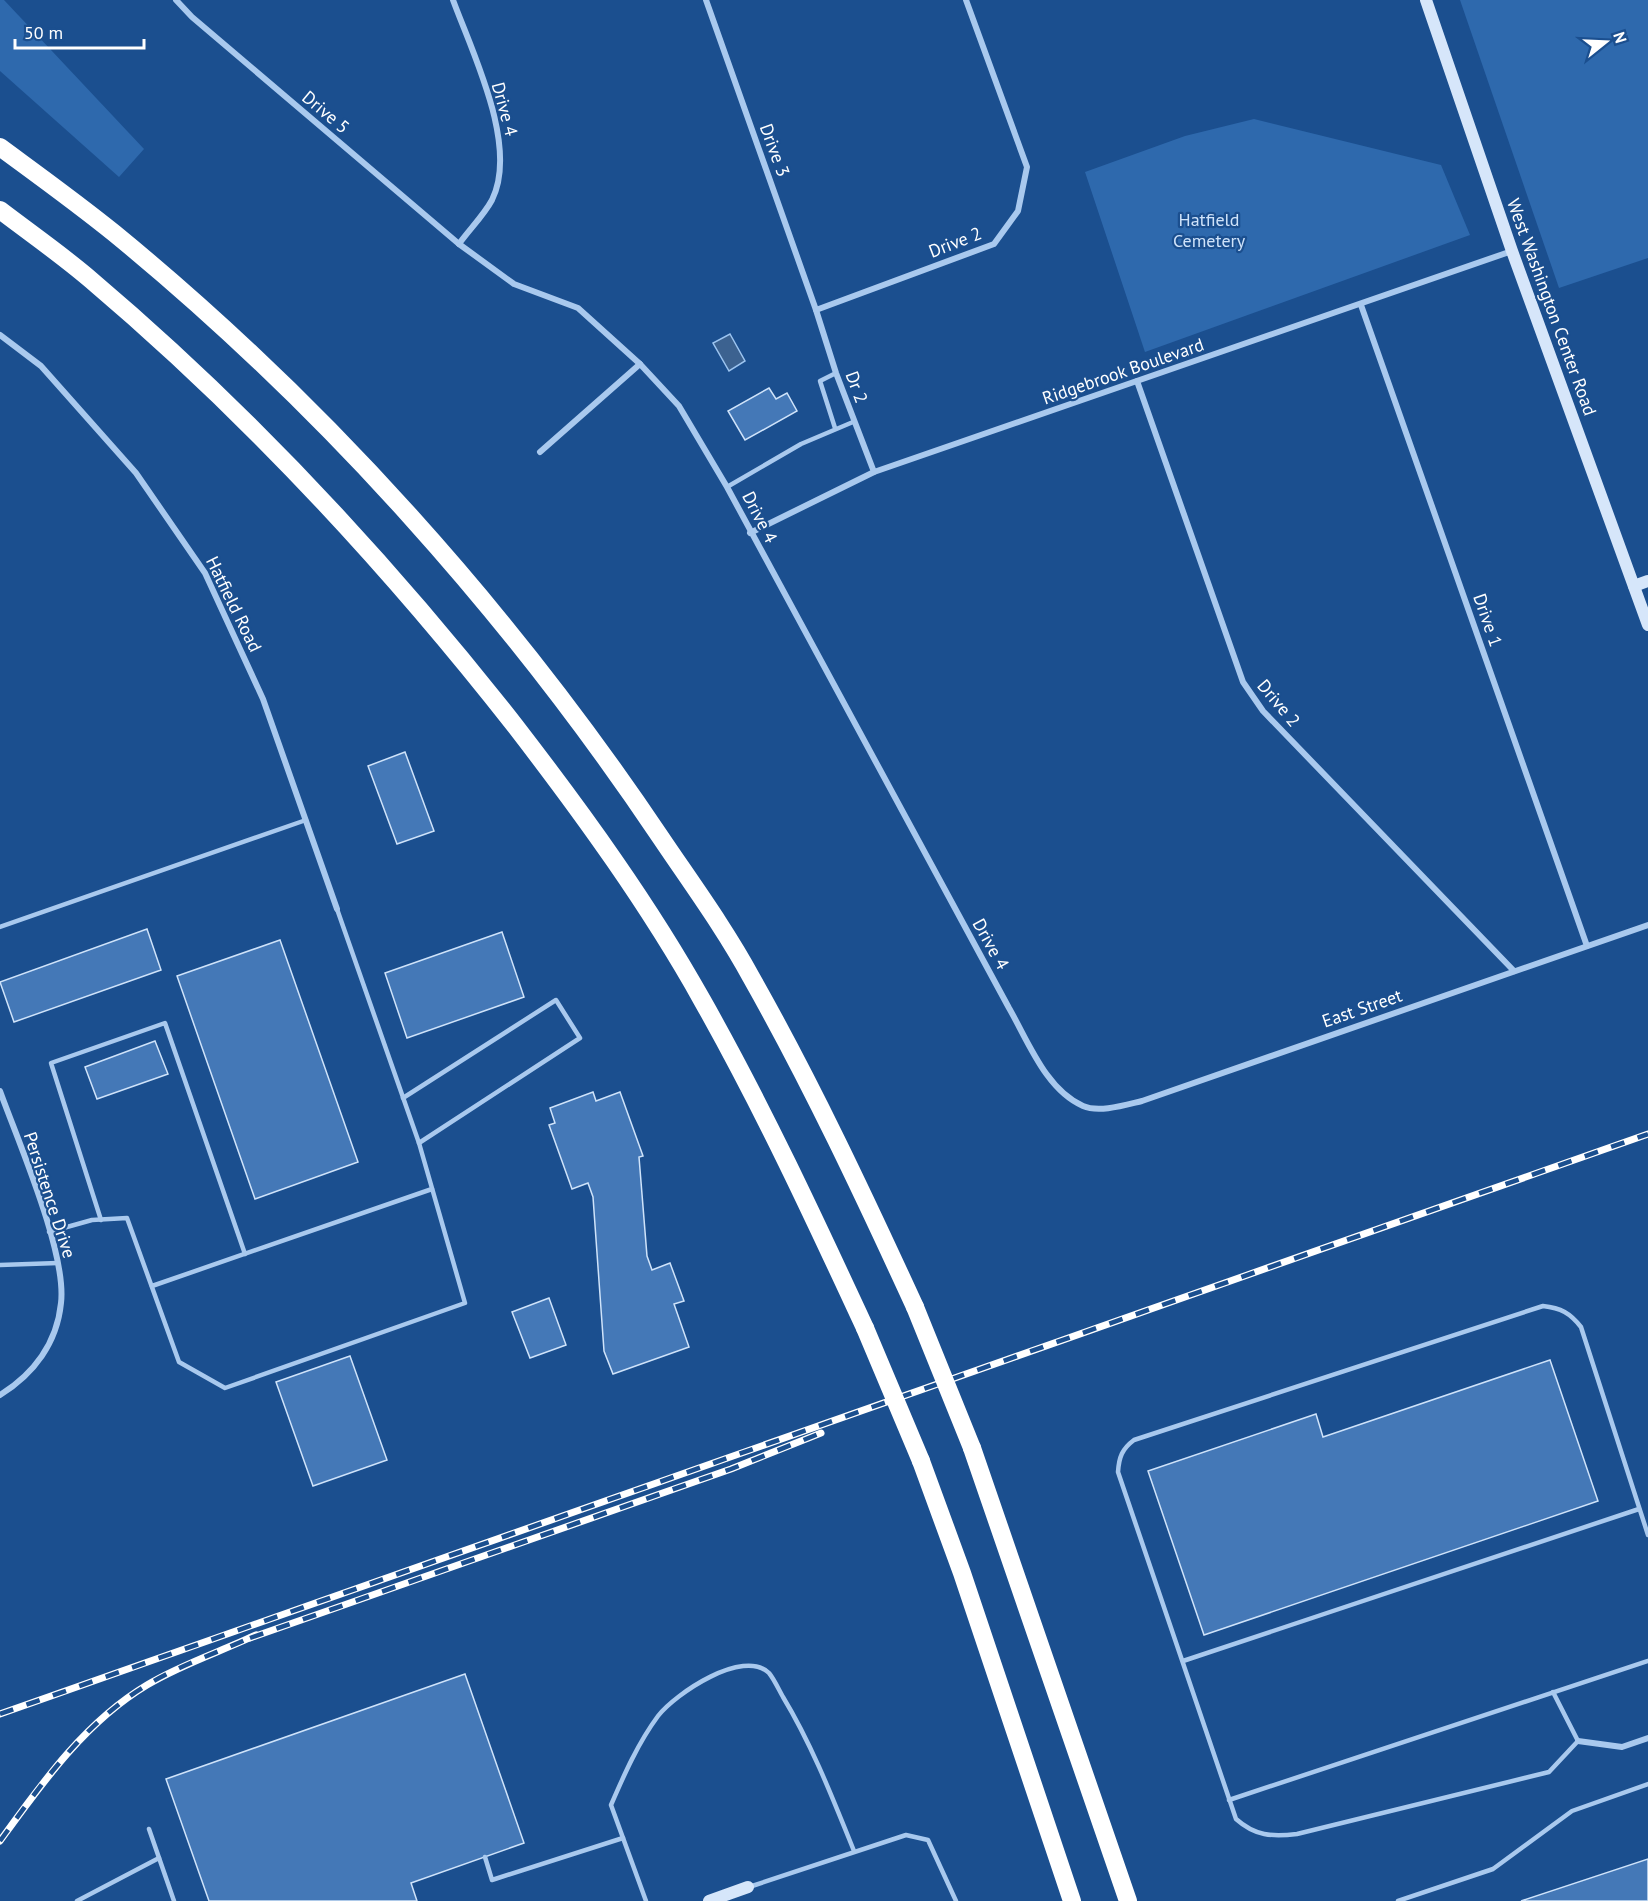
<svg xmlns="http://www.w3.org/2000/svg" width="1648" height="1901" viewBox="0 0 1648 1901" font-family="'PT Sans',sans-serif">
<rect width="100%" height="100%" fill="#1b4f8f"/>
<g fill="#2e69ad">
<polygon points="0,0 4,0 144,149 119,177 0,71"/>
<polygon points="1460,0 1648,0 1648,258 1559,288"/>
<polygon points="1254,119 1441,165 1470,235 1145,352 1085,172 1185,136"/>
</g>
<polygon fill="#3c6290" stroke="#9cc4f0" stroke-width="1.5" points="730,334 745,361 729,371 713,343"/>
<g fill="#4478b7" stroke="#cfe3fa" stroke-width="1.5">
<polygon points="769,388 776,399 787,393 797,411 745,440 728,411"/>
<polygon points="405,752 434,831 397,844 368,766"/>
<polygon points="147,929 161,970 14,1022 0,982"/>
<polygon points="502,932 524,997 407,1038 385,973"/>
<polygon points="280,940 358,1162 255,1199 177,976"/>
<polygon points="155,1041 168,1074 97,1099 85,1067"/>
<polygon points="593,1092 596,1101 620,1092 643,1156 639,1157 647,1256 652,1270 670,1263 684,1301 674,1304 689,1347 613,1374 604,1351 593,1197 588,1183 572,1189 549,1125 555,1123 550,1108"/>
<polygon points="549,1298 566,1345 530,1358 512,1312"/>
<polygon points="350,1356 387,1460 313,1486 276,1382"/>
<polygon points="1550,1360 1598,1501 1204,1635 1148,1471 1316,1414 1323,1437"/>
<polygon points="465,1674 524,1843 411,1883 417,1901 209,1901 166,1779"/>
<polygon points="1648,1859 1648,1901 1521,1901"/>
</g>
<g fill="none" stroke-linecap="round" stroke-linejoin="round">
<g stroke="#a9c9ee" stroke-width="4.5">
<polyline points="835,428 820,381 836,373"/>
<polyline points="727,487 801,444 853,422"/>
<polyline points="0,927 306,820"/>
<polyline points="403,1098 556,1000 580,1038 419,1143"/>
<polyline points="101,1220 51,1063 165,1023 245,1254"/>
<polyline points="49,1232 92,1220 127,1218 179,1362 225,1388 465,1303 419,1143 337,909"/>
<polyline points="0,1265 58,1263"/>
<polyline points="152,1286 432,1189"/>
<polyline points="1183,1661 1639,1509"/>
<path d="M1553,1692L1578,1741L1549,1772L1297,1834C1272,1837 1255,1836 1236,1819L1118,1472C1119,1457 1122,1449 1134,1440L1543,1306C1561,1308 1570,1313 1581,1327L1648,1535"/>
<polyline points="1229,1800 1648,1661"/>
<polyline points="149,1829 174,1901"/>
<polyline points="485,1857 492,1880 623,1838"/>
<polyline points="749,1887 906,1835 928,1840 956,1901"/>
<polyline points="77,1901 159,1858"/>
<path d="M646,1901L611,1805C624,1775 638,1743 658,1716C675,1694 743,1648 769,1673C774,1679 779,1690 783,1697C812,1745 833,1799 854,1851"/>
<polyline points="1398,1901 1493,1869 1572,1811 1648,1784"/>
</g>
<g stroke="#a9c9ee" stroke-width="6">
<path d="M176,0L192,17L459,244L514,284L578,308L640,364L679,406L727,487L1009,1008C1028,1041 1046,1090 1083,1106C1099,1113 1125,1105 1142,1101L1648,925"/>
<path d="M453,0C472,52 519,146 492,200C484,215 469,230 459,244"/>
<polyline points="706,0 816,310 836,373 874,472"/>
<polyline points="1361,305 1587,946"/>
<polyline points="816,310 994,244 1018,211 1027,167 966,0"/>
<polyline points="0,335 41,366 136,473 205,573 263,699 337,909"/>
<polyline points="1137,381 1243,682 1263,711 1514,971"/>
<polyline points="540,452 640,364"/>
<polyline points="750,533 874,472 1512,251"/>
<path d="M0,1091C18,1141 67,1253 61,1303C57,1343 34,1374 0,1395"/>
<polyline points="1578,1741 1622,1747 1648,1738"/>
</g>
<g stroke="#d6e6fa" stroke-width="12">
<polyline points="1426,0 1512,251 1648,625"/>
<polyline points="1634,586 1648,581"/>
<polyline points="709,1901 748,1887"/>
</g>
<g stroke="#fff" stroke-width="18">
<path d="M0,147C38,175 77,203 114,233C324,405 510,613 661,838C692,884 725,929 751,977C811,1083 864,1196 915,1307"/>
<path d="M0,210C30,233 62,255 91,280C248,413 389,565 516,727C583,814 649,905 702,1000C762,1106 814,1218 865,1328"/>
<polyline points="972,1448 1128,1901"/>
<polyline points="921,1461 962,1573 1072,1901"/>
</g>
<defs>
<g id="rail">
<polyline points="250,1638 731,1469 821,1433"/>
<polyline points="0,1714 1648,1134"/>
<path d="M0,1841C42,1783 85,1722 147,1685C182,1664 220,1652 256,1635"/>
</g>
</defs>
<use href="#rail" stroke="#fff" stroke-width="7"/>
<use href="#rail" stroke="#1b4f8f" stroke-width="4.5" stroke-dasharray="14" stroke-linecap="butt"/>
<g stroke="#fff" stroke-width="18">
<polyline points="915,1307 972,1448"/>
<polyline points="865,1328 921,1461"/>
</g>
</g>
<g text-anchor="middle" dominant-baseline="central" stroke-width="4.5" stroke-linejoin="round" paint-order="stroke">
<g font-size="18" fill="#fff" stroke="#1b4f8f">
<text transform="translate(505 109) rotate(75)">Drive 4</text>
<text transform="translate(326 112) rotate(40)">Drive 5</text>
<text transform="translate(775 150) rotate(70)">Drive 3</text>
<text transform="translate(955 242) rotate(-21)">Drive 2</text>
<text transform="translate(1552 307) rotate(70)">West Washington Center Road</text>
<text transform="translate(1123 371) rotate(-19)">Ridgebrook Boulevard</text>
<text transform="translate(857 387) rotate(70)">Dr 2</text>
<text transform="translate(760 517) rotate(63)">Drive 4</text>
<text transform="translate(234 604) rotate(64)">Hatfield Road</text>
<text transform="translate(1488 620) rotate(71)">Drive 1</text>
<text transform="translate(1279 703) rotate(50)">Drive 2</text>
<text transform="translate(991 944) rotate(61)">Drive 4</text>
<text transform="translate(1362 1008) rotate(-19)">East Street</text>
<text transform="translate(50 1195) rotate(72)">Persistence Drive</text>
</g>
<g font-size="18" fill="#cfe3fa" stroke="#1b4f8f">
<text x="1209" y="219">Hatfield<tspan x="1209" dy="21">Cemetery</tspan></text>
</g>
</g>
<g transform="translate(1606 42) rotate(72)" stroke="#1b4f8f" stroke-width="4.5" paint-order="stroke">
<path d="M0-4.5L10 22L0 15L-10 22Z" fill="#ffffff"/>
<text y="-9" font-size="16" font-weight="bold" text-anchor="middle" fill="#ffffff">N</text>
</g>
<path d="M15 39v9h129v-9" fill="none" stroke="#ffffff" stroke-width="3"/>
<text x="24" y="39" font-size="18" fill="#ffffff" stroke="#1b4f8f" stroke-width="4.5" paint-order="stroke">50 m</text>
</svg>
